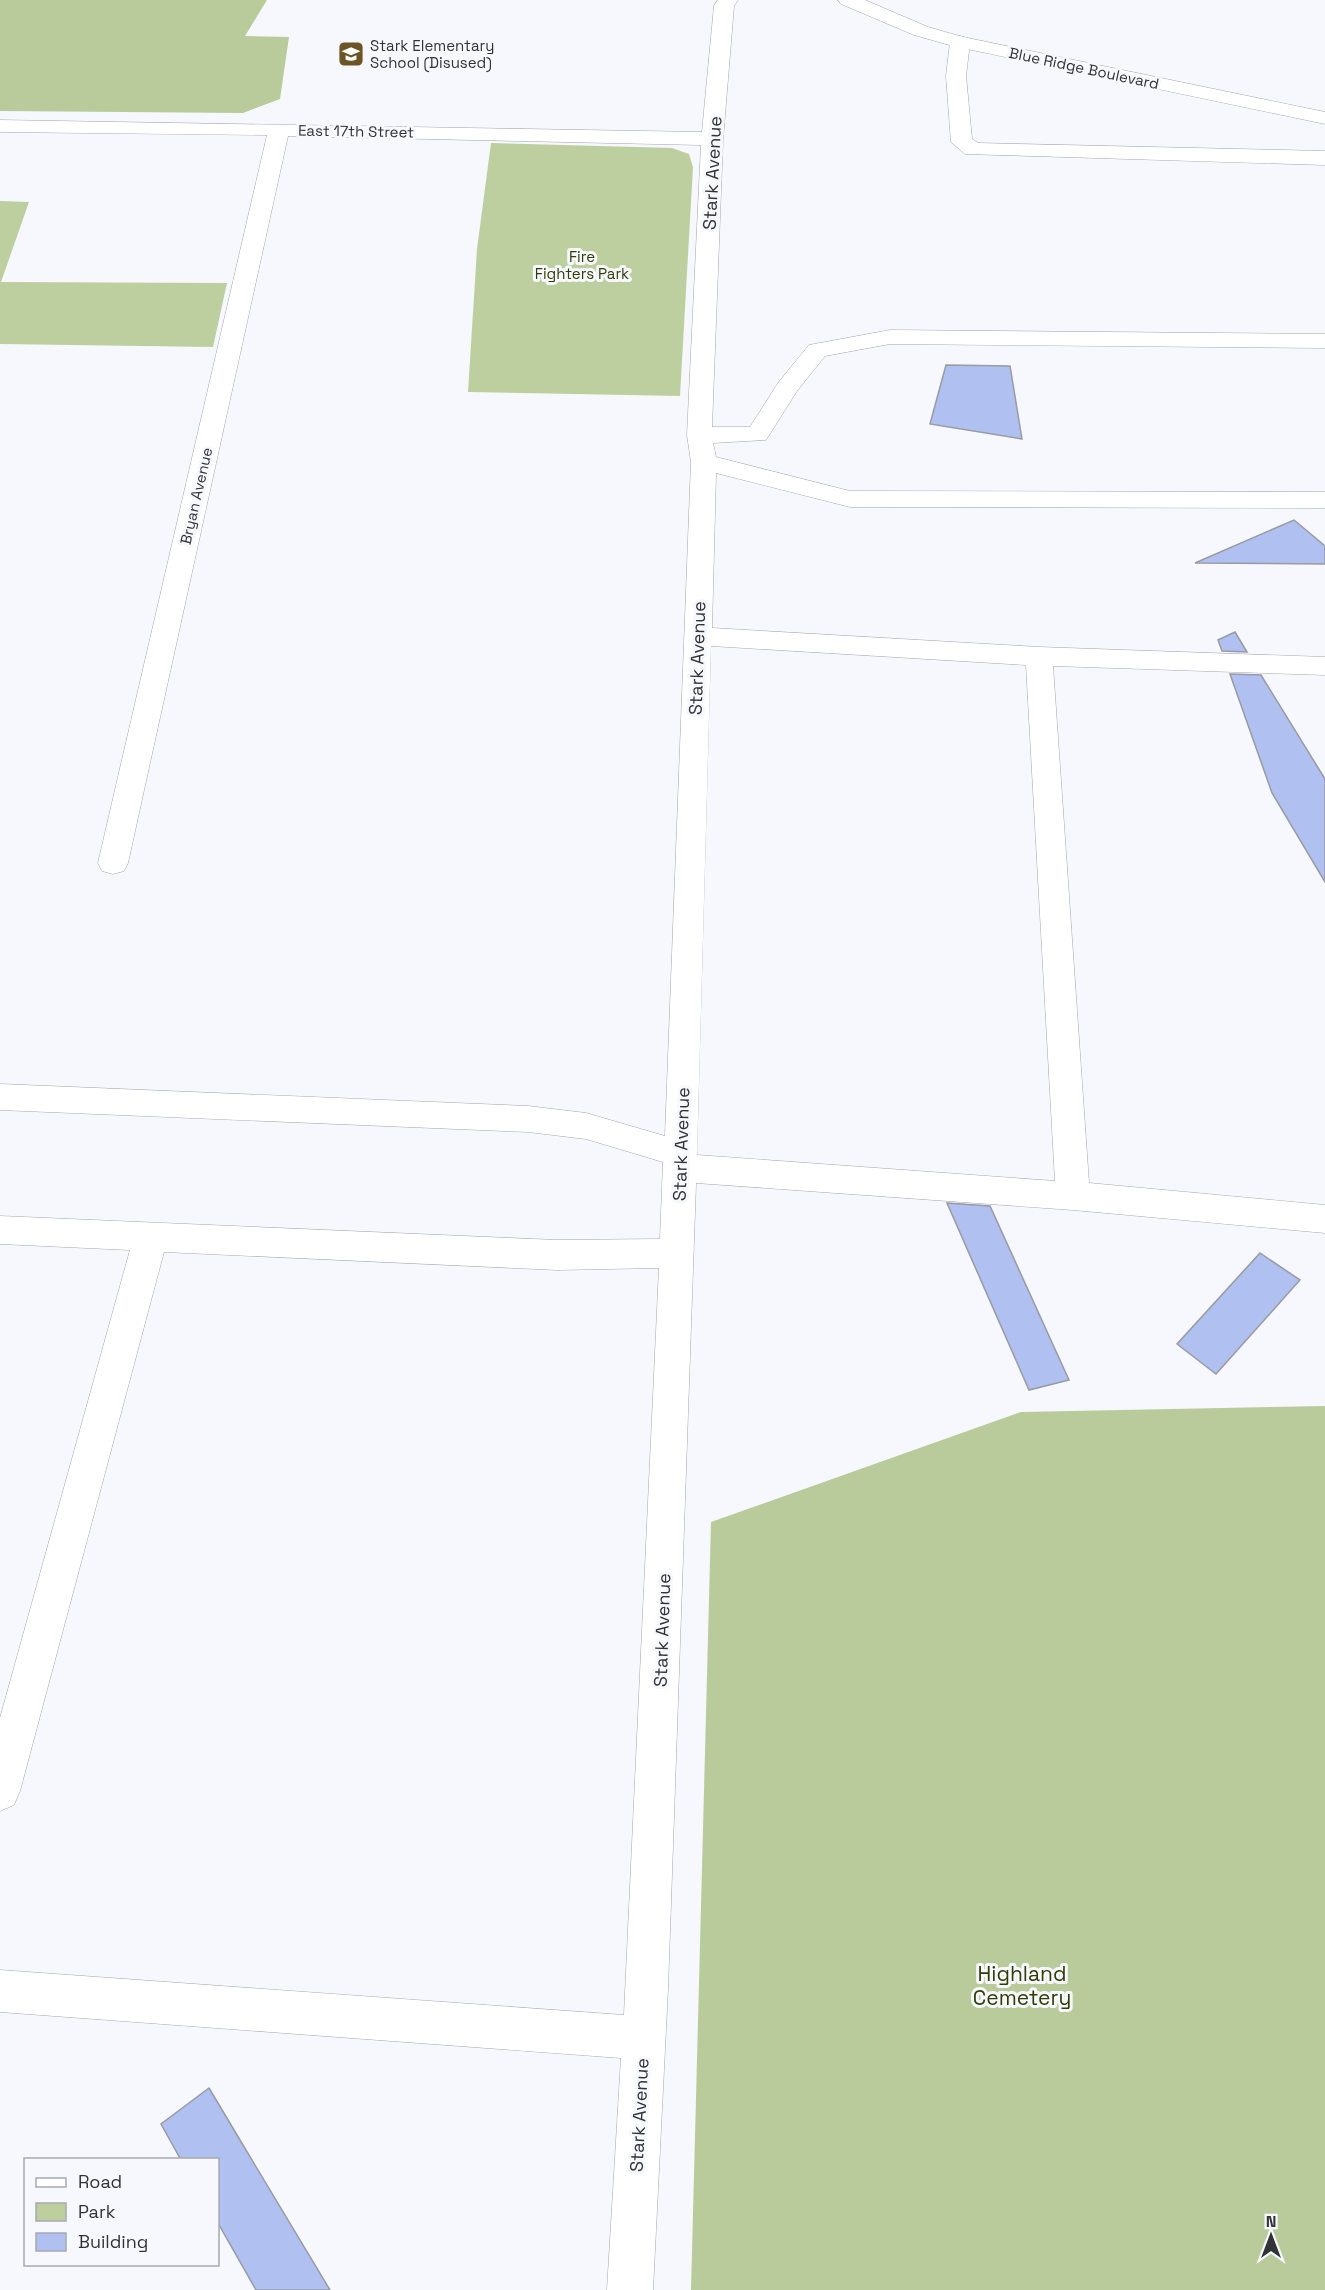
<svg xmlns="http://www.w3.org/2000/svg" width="1325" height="2290" viewBox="0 0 1325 2290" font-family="'Space Grotesk',sans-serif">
<rect width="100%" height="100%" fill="#f6f8fe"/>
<g fill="#bdcf9f">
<polygon points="491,143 672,148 689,154 693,167 680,396 468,392 477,249"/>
<polygon points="0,201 29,202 1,282 227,283 213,347 0,344"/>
</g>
<g fill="#b9cb9a">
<polygon points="0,0 267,0 245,36 289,37 280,99 243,113 0,111"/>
<polygon points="1325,1406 1325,2290 691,2290 711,1522 1021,1412"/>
</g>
<g fill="#b0c0f0" stroke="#989ba2" stroke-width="1.5">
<polygon points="946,365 1010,366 1022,439 930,424"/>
<polygon points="1294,520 1325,546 1325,564 1195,563"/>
<polygon points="1235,632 1247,652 1222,651 1218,640"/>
<polygon points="1230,674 1261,675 1325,779 1325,882 1272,793"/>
<polygon points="947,1203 990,1206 1069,1380 1029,1390"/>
<polygon points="1260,1253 1300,1280 1216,1374 1177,1344"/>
<polygon points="209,2088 240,2140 330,2290 256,2290 218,2223 218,2160 181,2160 161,2124"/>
</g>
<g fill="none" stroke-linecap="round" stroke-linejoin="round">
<defs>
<g id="minor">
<path d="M718,0H738L734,6L723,139L712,427H750L778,383L809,345L890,330L1325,334V348L890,344L825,356L797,391L766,440L713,443L716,457L850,491L1325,492V508L850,507L716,473L712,628L1039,647L1325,657V675L1053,666L1089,1183L1325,1205V1233L1073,1210L696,1183L668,1989L653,2290H607L621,2058L0,2012V1970L624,2015L659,1268L557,1270L164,1252L20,1791L14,1805L0,1811V1718L130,1250L0,1244V1216L557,1240L660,1239L663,1162L586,1139L528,1132L0,1110V1084L528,1106L586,1113L665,1136L691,462L687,435L701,145L288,136L128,863L124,871L113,874L102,871L98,863L267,135L0,132V120L702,132L714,6ZM711,646L1026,665L1055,1181L697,1155Z"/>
<polygon points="960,36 967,38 970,42 966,76 972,139 978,143 1325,151 1325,165 965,154 951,142 946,76 950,42 953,38"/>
</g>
<polygon id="major" points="838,0 865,0 928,27 963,37 1325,112 1325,124 953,46 914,35 841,4"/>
</defs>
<use href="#minor" stroke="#a4a6ae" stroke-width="1"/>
<use href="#major" stroke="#a4a6ae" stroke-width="1"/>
<use href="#minor" fill="#fff" fill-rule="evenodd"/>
<use href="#major" fill="#fff" fill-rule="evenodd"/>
</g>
<defs>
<symbol id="school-square" viewBox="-11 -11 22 22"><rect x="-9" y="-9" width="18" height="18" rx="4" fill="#6d5425" stroke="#f6f8fe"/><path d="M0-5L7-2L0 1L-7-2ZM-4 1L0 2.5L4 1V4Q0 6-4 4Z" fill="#fff"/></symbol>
</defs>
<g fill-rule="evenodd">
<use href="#school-square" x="336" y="39" width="30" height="30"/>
</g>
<g text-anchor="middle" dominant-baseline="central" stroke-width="6" stroke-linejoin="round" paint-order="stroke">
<g font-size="15" fill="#323336" stroke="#f6f8fe" text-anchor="start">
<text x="370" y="45">Stark Elementary<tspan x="370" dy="17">School (Disused)</tspan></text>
</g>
<g font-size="15" fill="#323336" stroke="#f6f8fe">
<text transform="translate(1084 68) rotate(12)">Blue Ridge Boulevard</text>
<text transform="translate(356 131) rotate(1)">East 17th Street</text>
<text transform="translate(196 496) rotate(-77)">Bryan Avenue</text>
</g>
<g font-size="15" fill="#2e3d04" stroke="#f6f8fe">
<text x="582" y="256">Fire<tspan x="582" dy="17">Fighters Park</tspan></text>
</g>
<g font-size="18" fill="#323336" stroke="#f6f8fe">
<text transform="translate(712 173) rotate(-87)">Stark Avenue</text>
<text transform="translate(697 658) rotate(-88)">Stark Avenue</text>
<text transform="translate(681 1144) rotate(-88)">Stark Avenue</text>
<text transform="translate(662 1630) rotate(-88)">Stark Avenue</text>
<text transform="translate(639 2115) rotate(-87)">Stark Avenue</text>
</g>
<g font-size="21" fill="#2e3d04" stroke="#f6f8fe">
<text x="1022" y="1973">Highland<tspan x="1022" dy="24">Cemetery</tspan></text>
</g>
</g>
<rect x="24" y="2158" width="195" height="108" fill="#f6f8fe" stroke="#a8a9ae" stroke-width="1.5"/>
<rect x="36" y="2178" width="30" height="9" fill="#ffffff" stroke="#a8a9ae" stroke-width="1.5"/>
<text x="78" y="2188" font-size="18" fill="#323336">Road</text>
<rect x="36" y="2203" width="30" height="18" fill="#bdcf9f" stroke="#a8a9ae" stroke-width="1.5"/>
<text x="78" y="2218" font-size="18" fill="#323336">Park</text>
<rect x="36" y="2233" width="30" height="18" fill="#b0c0f0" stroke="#a8a9ae" stroke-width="1.5"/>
<text x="78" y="2248" font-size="18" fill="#323336">Building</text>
<g transform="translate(1271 2236)" stroke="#f6f8fe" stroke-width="4.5" paint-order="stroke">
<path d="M0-4.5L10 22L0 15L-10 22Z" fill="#323336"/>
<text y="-9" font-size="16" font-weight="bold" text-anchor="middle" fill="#323336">N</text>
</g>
</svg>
